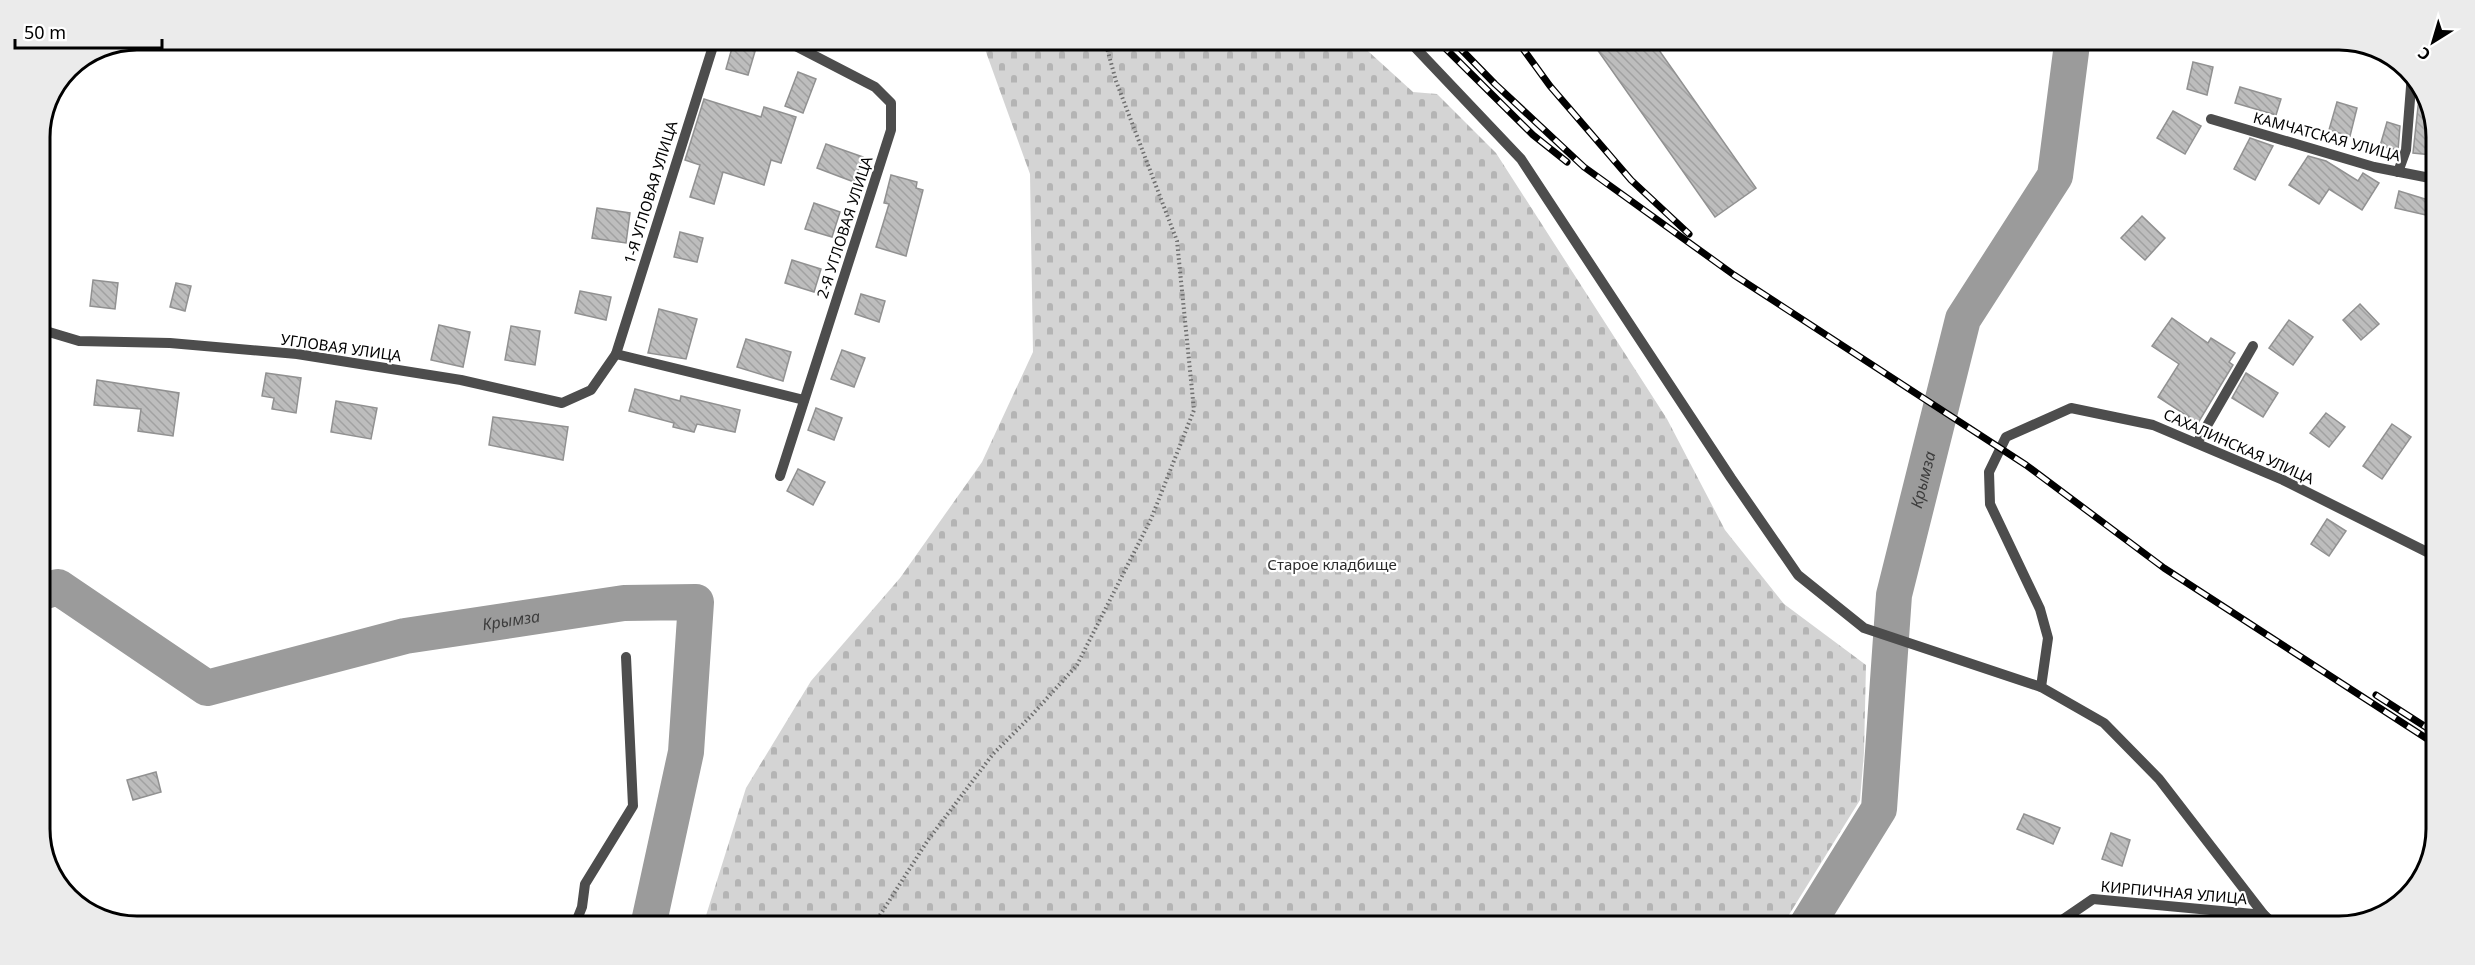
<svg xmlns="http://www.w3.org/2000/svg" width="2475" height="965" viewBox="0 0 2475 965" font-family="'Noto Sans',sans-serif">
<defs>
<pattern id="cemetery-stones" width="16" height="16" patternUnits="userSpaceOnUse" patternTransform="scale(1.5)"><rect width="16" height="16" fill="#d4d4d4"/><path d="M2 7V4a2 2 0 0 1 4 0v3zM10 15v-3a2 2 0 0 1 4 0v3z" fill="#b4b4b4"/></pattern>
<pattern id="building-back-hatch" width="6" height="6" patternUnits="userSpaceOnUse" patternTransform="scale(1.5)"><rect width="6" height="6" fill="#bdbdbd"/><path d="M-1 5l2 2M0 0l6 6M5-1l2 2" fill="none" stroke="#a1a1a1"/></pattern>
</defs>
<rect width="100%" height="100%" fill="#fff"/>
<polygon fill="url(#cemetery-stones)" points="982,41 1358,42 1413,92 1437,94 1496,153 1667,419 1725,530 1784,604 1866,665 1864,752 1860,800 1787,918 1780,925 704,922 746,788 811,681 900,578 982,462 1033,352 1030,174"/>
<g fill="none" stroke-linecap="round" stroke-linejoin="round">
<g stroke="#9b9b9b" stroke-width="36">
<path id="s1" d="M39,593L58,587L207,688L405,636L624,603L696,602L686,752L649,922"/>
<path id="s2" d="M1807,925L1879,809L1894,595L1963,319L2055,176L2072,44"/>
</g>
</g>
<g fill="url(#building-back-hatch)" stroke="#919191" stroke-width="1.5">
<polygon points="734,41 756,48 748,75 726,69"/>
<polygon points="1592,42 1654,43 1756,188 1715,217"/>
<polygon points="2193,62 2213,67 2207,95 2187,89"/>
<polygon points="798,72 816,79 803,113 785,106"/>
<polygon points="2240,87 2281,99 2276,115 2235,103"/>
<polygon points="2420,88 2435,127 2432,155 2413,153"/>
<polygon points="704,99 761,117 764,107 796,117 781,163 771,160 764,185 723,172 714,204 690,197 700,165 685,160"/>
<polygon points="2337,102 2357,108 2350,136 2329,130"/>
<polygon points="2173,111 2201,126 2185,154 2157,138"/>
<polygon points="2387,122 2400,126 2398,150 2380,146"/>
<polygon points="2250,138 2273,146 2255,180 2234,169"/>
<polygon points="826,144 863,157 854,182 817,168"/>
<polygon points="2308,156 2326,161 2358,181 2363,173 2379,183 2362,210 2329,189 2319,204 2289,185"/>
<polygon points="891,175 917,182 916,188 923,190 906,256 876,247 889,204 884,203"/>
<polygon points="2399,191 2435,202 2435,217 2395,208"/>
<polygon points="814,203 840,212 832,237 805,229"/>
<polygon points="597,208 630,213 626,243 592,238"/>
<polygon points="2142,216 2165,238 2145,260 2121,238"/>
<polygon points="680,232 703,238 697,262 674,257"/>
<polygon points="792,260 821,269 814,292 785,283"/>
<polygon points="93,280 118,283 115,309 90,306"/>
<polygon points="176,283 191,286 185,311 170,307"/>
<polygon points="580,291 611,297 606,320 575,313"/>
<polygon points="861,294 885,301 879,322 855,314"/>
<polygon points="2360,304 2379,324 2361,340 2343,320"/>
<polygon points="659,309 697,319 686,359 648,353"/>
<polygon points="2172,318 2208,343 2211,338 2235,353 2229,362 2233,365 2198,423 2158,397 2179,364 2152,346"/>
<polygon points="2289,320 2313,337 2293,365 2269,348"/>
<polygon points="439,325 470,332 463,367 431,360"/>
<polygon points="511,326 540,331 535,365 505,360"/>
<polygon points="746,339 791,352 783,381 737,367"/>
<polygon points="842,350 865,358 854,387 831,379"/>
<polygon points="266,373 301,378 296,413 272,409 274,398 262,396"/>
<polygon points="2246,373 2278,393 2263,417 2232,398"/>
<polygon points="97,380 179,393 173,436 138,431 141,409 94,405"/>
<polygon points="635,389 680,401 681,396 740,410 735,432 697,424 694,432 673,427 674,423 629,411"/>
<polygon points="336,401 377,408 371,439 331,432"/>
<polygon points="816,408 842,418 834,440 808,430"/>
<polygon points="2326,413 2345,427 2329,447 2310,433"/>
<polygon points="493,417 568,427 563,460 489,445"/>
<polygon points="2392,424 2411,437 2382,479 2363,466"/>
<polygon points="798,469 825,482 813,505 787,491"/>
<polygon points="2327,519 2346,531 2329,556 2311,544"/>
<polygon points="156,772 161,792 133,800 127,780"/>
<polygon points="2024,814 2060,828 2053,844 2017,829"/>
<polygon points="2111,833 2130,840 2122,866 2102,859"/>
</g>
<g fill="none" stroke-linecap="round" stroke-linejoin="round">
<polyline stroke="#6f6f6f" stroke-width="4" stroke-dasharray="1.5 3" stroke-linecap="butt" points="875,923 928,840 993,754 1030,717 1077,665 1151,519 1194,410 1177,241 1116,81 1105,41"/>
<g stroke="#4d4d4d" stroke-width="10">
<polyline points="1410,42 1521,159 1731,478 1798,575 1864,628 2041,687 2104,723 2159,779 2264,915 2276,926"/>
<polyline points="2211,119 2374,167 2435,179"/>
<polyline points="2398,172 2406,150 2412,74"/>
<polyline points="39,329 79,341 170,343 297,354 461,380 562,403 591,390 616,354 715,40"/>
<polyline points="616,354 804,400"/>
<polyline points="2197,443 2253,346"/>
<polyline points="780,476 891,130 891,103 875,87 786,41"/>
<polyline points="2041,687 2048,638 2040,609 1990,504 1989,472 2006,437 2071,408 2153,425 2283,480 2433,555"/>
<polyline points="576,922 582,907 585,884 633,806 626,657"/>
<polyline points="2055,925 2093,899 2264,915"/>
</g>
<defs>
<g id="rail">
<polyline points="1439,42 1533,135 1567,162"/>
<polyline points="1454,42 1495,84 1584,167 1734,275 2026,465 2164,568 2432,742"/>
<polyline points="1518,42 1550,86 1631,180 1689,234"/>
<polyline points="2376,695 2432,731"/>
</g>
</defs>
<use href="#rail" stroke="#000" stroke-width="7"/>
<use href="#rail" stroke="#fff" stroke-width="4.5" stroke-dasharray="14" stroke-linecap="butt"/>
</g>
<g text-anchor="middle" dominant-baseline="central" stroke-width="4.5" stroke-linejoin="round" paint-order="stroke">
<g font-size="15" fill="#000" stroke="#fff">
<text transform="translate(2327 136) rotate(15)">КАМЧАТСКАЯ УЛИЦА</text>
<text transform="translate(650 192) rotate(-73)">1-Я УГЛОВАЯ УЛИЦА</text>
<text transform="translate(844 227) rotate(-72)">2-Я УГЛОВАЯ УЛИЦА</text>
<text transform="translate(341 347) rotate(8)">УГЛОВАЯ УЛИЦА</text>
<text transform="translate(2239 446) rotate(24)">САХАЛИНСКАЯ УЛИЦА</text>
<text transform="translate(2174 892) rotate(5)">КИРПИЧНАЯ УЛИЦА</text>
</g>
<g font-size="15" fill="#2b2b2b" stroke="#fff">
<text x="1332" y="564">Старое кладбище</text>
</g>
<g font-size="16" font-style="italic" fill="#3c3c3c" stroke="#fff">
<text stroke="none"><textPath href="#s2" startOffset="470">Крымза</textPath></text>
<text stroke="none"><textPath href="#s1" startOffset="512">Крымза</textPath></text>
</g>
</g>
<path d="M0 0H2475V965H0ZM137 50H2339A87 87 0 0 1 2426 137V829A87 87 0 0 1 2339 916H137A87 87 0 0 1 50 829V137A87 87 0 0 1 137 50Z" fill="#ebebeb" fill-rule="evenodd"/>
<path fill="none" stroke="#000" stroke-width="3" d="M137 50H2339A87 87 0 0 1 2426 137V829A87 87 0 0 1 2339 916H137A87 87 0 0 1 50 829V137A87 87 0 0 1 137 50Z"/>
<g transform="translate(2433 42) rotate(217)" stroke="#ffffff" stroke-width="4.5" paint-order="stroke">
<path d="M0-4.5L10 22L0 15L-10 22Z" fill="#000000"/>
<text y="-9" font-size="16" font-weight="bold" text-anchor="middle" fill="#000000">С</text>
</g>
<path d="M15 39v9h147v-9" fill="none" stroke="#000000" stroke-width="3"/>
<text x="24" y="39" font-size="18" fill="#000000" stroke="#ffffff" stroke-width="4.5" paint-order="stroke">50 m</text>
</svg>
